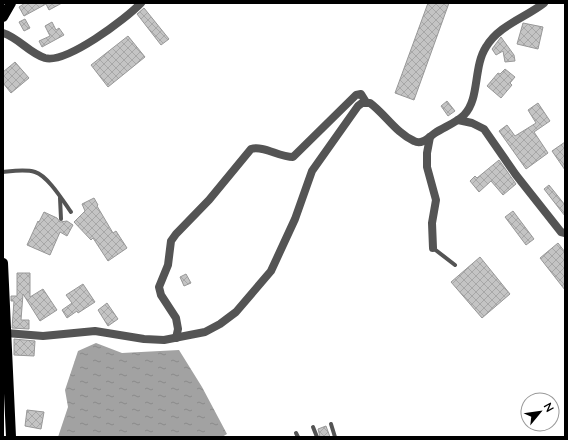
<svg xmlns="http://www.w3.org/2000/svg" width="568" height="440" viewBox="0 0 568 440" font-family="Lato,sans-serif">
<defs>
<pattern id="water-ripples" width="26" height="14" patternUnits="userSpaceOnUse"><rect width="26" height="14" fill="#a2a2a2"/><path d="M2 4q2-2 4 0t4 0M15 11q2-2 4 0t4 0" fill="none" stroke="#8a8a8a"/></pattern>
<pattern id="building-cross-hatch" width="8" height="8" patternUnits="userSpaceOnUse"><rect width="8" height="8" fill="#c4c4c4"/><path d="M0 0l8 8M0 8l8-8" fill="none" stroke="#a7a7a7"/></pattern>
</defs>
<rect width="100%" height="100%" fill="#fff"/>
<polygon fill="url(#water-ripples)" points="96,343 122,353 179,350 202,387 227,434 222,437 58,437 68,407 65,390 78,351"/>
<g fill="url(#building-cross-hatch)" stroke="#989898">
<polygon points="25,3 62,3 49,10 46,4 24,16 19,7"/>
<polygon points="428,3 449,3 414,100 395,93"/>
<polygon points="144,8 169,39 161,45 137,14"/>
<polygon points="25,19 30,28 24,31 19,22"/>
<polygon points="52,22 56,30 59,28 64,35 42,47 39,41 50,36 45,26"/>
<polygon points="523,23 543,27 538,49 517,44"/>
<polygon points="128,36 145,57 108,87 91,65"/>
<polygon points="501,37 514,55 515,61 505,62 503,51 496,55 492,49"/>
<polygon points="15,62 29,78 11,93 3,83 3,72"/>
<polygon points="505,69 515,77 510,83 512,85 501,98 487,86 498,73 500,74"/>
<polygon points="447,101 455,111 448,116 441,106"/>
<polygon points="538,103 550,121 534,132 548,153 526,169 499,131 507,125 515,136 536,123 528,110"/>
<polygon points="565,142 565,170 552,151"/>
<polygon points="499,160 516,184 503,195 491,181 479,192 470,181 475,176 477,178"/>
<polygon points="549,185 565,205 565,216 544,189"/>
<polygon points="94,198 98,205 97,206 113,233 116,231 127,248 108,261 93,238 91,240 74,222 85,211 82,204"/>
<polygon points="513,211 534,239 526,245 505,217"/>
<polygon points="44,212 57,218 60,222 67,221 73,225 67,236 60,232 50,255 27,245 38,221 39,222"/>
<polygon points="558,243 565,252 565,290 540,258"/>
<polygon points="480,257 510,294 482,318 451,282"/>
<polygon points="17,273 30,273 30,297 43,289 57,310 40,321 23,294 21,320 29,320 29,329 12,328 14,301 11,301 11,296 17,296"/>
<polygon points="186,274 191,283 184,286 180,277"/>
<polygon points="83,284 95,302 78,313 77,311 67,318 62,310 72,303 66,295"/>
<polygon points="107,303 118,319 108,326 98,310"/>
<polygon points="14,339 35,341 34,356 14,355"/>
<polygon points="27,410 44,412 41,429 25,426"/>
<polygon points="326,426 330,437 320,437 318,429"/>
</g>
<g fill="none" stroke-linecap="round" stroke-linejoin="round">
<g stroke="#545454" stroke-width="4">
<path d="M3,172C13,171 25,169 35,172C48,176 63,201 71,212"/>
<polyline points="60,198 61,219"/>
<polyline points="433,248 455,265"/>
<polyline points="331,424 335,437"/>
<polyline points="313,427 317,437"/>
<polyline points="296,433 298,437"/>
</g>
<g stroke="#545454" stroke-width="8">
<path d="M3,33C19,38 29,53 45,58C66,64 126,19 141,3"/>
<polyline points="458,120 472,123 484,129 516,175 561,232 565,233"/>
<polyline points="430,137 427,153 427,167 436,200 432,223 433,248"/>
<path d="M6,333L43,336L95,331L144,339L164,340L205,332L220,324L236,312L271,271L295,219L312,171L358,106L362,103H370C385,114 396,133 414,141C422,145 428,138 435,133C444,127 456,123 464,115C480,99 473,67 486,47C499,25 525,18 544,3"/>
<path d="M176,338L178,329L176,318L161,295L159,287L168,265L171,241L176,234L209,200L251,149C263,145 279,157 293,157L356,95L361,94L366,102"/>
</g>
<g stroke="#000" stroke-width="10">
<polyline points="3,17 11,3"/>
<polyline points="3,263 11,437"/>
</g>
</g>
<rect width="568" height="440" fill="none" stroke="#000000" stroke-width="8"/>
<g transform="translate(540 412) rotate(61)"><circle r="19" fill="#ffffff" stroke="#999999"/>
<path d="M0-3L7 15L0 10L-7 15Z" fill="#000000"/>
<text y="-6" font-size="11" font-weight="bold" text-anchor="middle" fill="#000000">N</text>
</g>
</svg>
